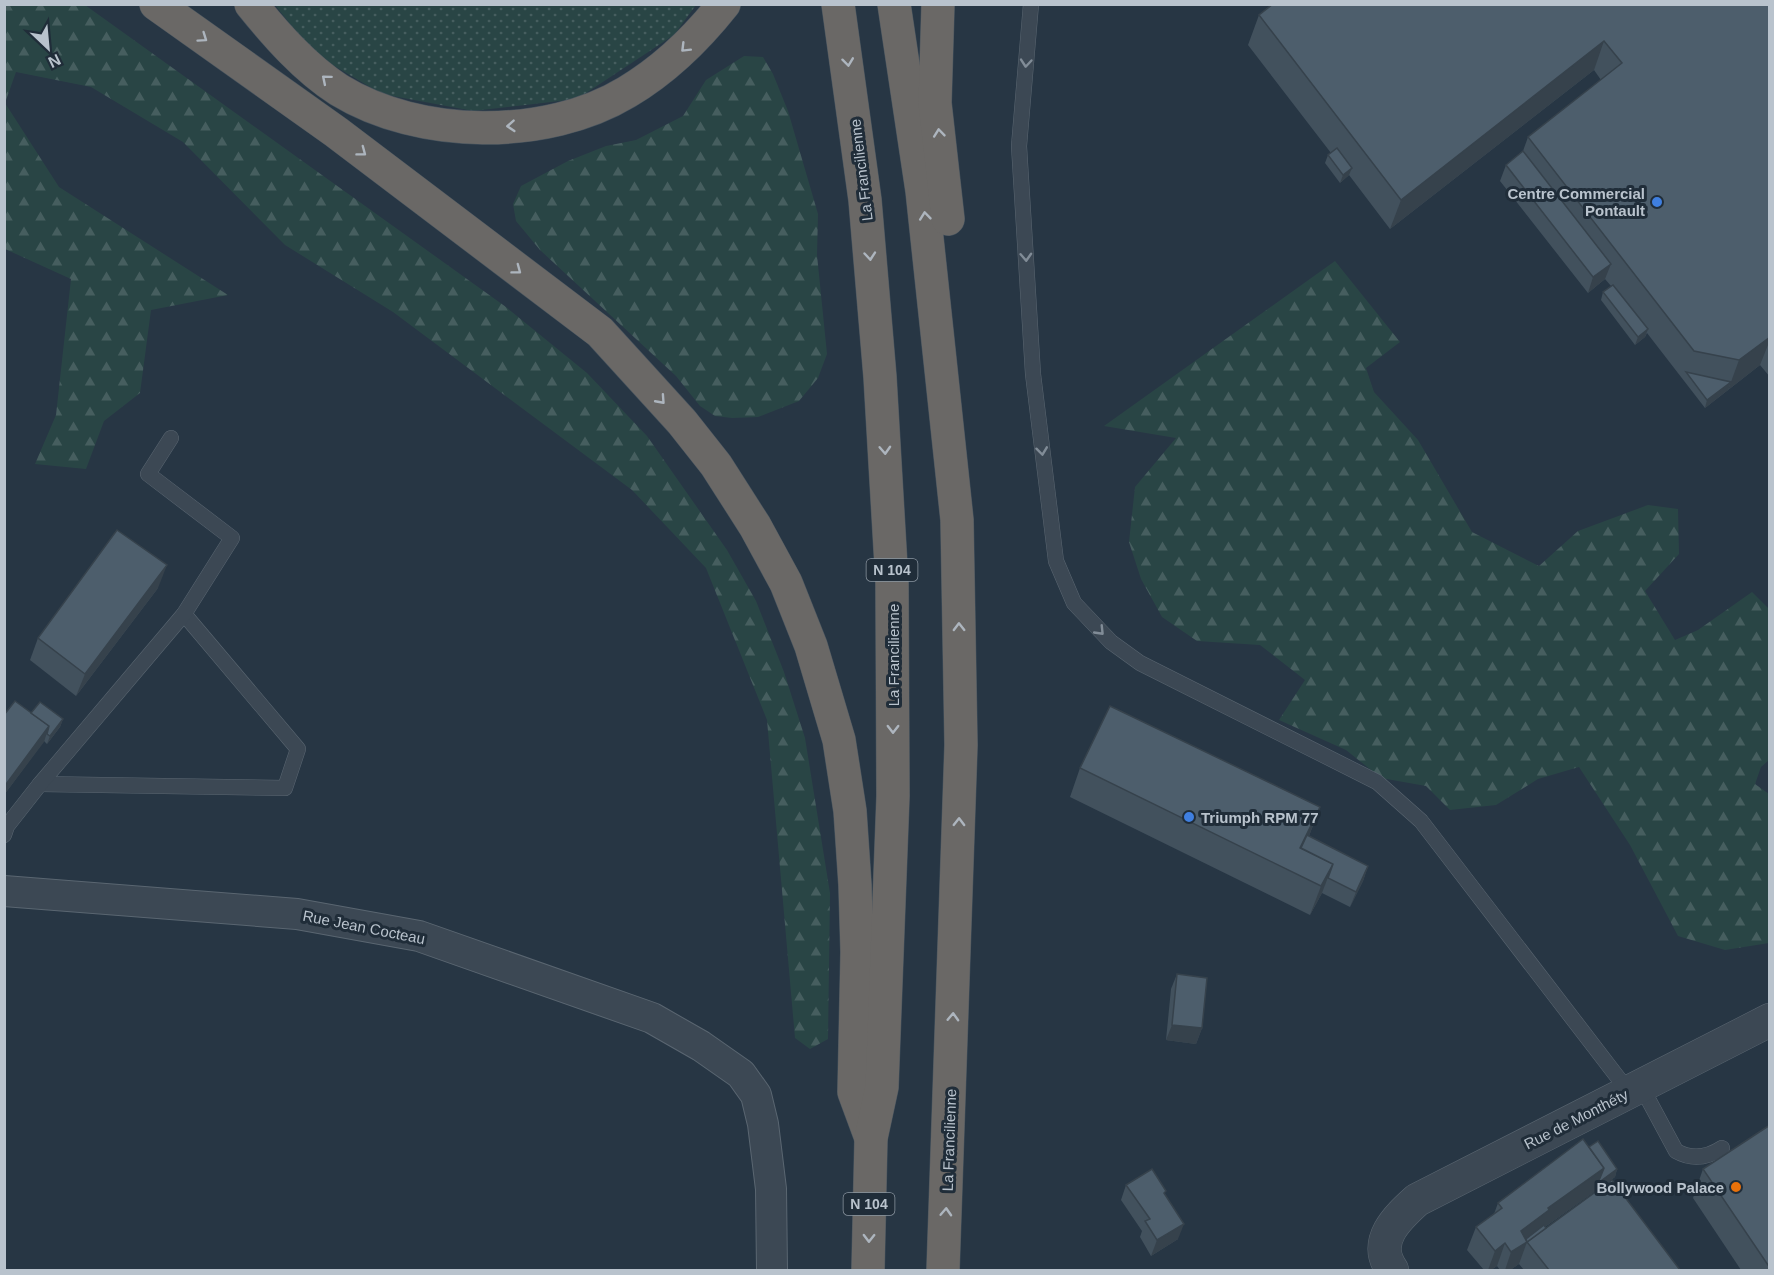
<svg xmlns="http://www.w3.org/2000/svg" width="1774" height="1275" viewBox="0 0 1774 1275" font-family="Helvetica,sans-serif">
<defs>
<pattern id="grass-dots" width="8" height="8" patternUnits="userSpaceOnUse" patternTransform="scale(1.5)"><rect width="8" height="8" fill="#294545"/><path d="M2 2h.1M6 6h.1" fill="none" stroke="#465e5f" stroke-width="1.8" stroke-linecap="round"/></pattern>
<pattern id="forest-firs" width="22" height="20" patternUnits="userSpaceOnUse" patternTransform="scale(1.5)"><rect width="22" height="20" fill="#294545"/><path d="M5 1l3.5 6h-7zM16 11l3.5 6h-7z" fill="#465e5f"/></pattern>
</defs>
<rect width="100%" height="100%" fill="#273644"/>
<polygon fill="url(#grass-dots)" points="275,5 696,5 674,35 577,99 473,111 382,94 314,54"/>
<g fill="url(#forest-firs)">
<polygon points="5,4 85,5 506,307 587,373 647,436 727,550 756,601 784,672 805,738 830,893 828,1039 810,1049 795,1038 767,720 706,568 632,490 393,312 285,245 183,142 91,87 16,72 5,103 59,187 228,295 151,310 140,393 104,421 86,469 35,464 56,415 71,279 5,249"/>
<polygon points="744,56 763,57 773,74 788,111 818,214 817,255 827,354 818,378 799,401 758,417 732,418 715,416 700,406 676,376 540,250 516,221 513,204 521,186 568,161 606,146 636,140 683,116 706,80"/>
<polygon points="1335,261 1400,342 1366,368 1374,392 1418,440 1472,532 1539,566 1578,531 1648,505 1678,509 1679,554 1645,591 1675,640 1698,630 1752,592 1769,609 1769,760 1761,767 1755,784 1769,794 1769,943 1725,950 1678,936 1630,845 1579,767 1538,779 1496,805 1450,810 1426,786 1381,778 1346,750 1279,720 1305,680 1260,645 1197,641 1162,617 1141,579 1129,542 1135,487 1176,438 1104,426"/>
</g>
<g fill="none" stroke-linecap="round" stroke-linejoin="round">
<defs>
<g id="service">
<polyline points="1031,4 1019,146 1033,374 1056,561 1074,603 1111,642 1140,663 1377,782 1421,821 1629,1092"/>
<polyline points="40,784 285,788 298,749 184,614"/>
<polyline points="4,835 7,826 40,784 184,614 232,538 148,474 171,438"/>
<path d="M1641,1086L1676,1151C1692,1160 1707,1158 1722,1148"/>
</g>
<polyline id="minor" points="4,891 297,914 419,936 652,1018 701,1046 741,1074 756,1095 763,1124 771,1189 772,1270"/>
<path id="tertiary" d="M1392,1270C1372,1241 1397,1218 1417,1200L1770,1020"/>
<g id="trunk">
<polyline points="156,4 336,132 600,332 682,422 716,465 755,526 786,583 811,646 839,740 850,811 855,885 857,952 854,1092 871,1138"/>
<path d="M251,4C276,35 305,68 339,90C419,139 546,141 627,92C664,70 697,38 724,4"/>
<polyline points="838,4 865,200 880,377 892,583 893,796 882,1087 871,1138 868,1270"/>
<polyline points="894,4 922,191 957,520 961,745 943,1270"/>
<polyline points="938,4 935,103 948,219"/>
</g>
</defs>
<use href="#service" stroke="#5a6671" stroke-width="16"/>
<use href="#minor" stroke="#5a6671" stroke-width="32"/>
<use href="#tertiary" stroke="#5a6671" stroke-width="34"/>
<use href="#trunk" stroke="#46535e" stroke-width="34"/>
<use href="#service" stroke="#3c4854" stroke-width="15"/>
<use href="#minor" stroke="#3c4854" stroke-width="30"/>
<use href="#tertiary" stroke="#3c4854" stroke-width="33"/>
<use href="#trunk" stroke="#6a6866" stroke-width="33"/>
</g>
<g fill="#42515d">
<polygon points="1770,4 1770,377 1760,365 1705,408 1647,333 1645,337 1635,345 1601,300 1603,292 1611,286 1605,279 1588,293 1500,181 1506,165 1523,151 1528,137 1601,80 1594,70 1390,229 1349,175 1340,183 1325,163 1328,155 1331,153 1248,45 1259,15"/>
<polygon points="158,588 76,696 30,660 38,638"/>
<polygon points="4,715 63,719 60,727 47,744 44,741 4,795"/>
<polygon points="1080,768 1320,807 1309,836 1368,866 1363,881 1350,907 1322,893 1310,915 1070,797"/>
<polygon points="1177,974 1202,1028 1196,1044 1166,1040 1171,989"/>
<polygon points="1770,1125 1770,1270 1741,1270 1693,1198 1703,1169"/>
<polygon points="1589,1147 1617,1169 1615,1177 1545,1227 1546,1228 1680,1270 1524,1270 1519,1264 1510,1270 1500,1270 1497,1266 1491,1270 1484,1270 1467,1250 1476,1227 1494,1214 1498,1203"/>
<polygon points="1126,1185 1165,1194 1178,1239 1151,1256 1140,1237 1142,1231 1121,1200"/>
</g>
<g fill="#36424c">
<polygon points="1604,41 1594,70 1390,229 1401,200"/>
<polygon points="1352,168 1349,175 1340,183 1343,175"/>
<polygon points="1611,264 1605,279 1588,293 1593,277"/>
<polygon points="1648,329 1645,337 1635,345 1638,337"/>
<polygon points="1770,337 1770,340 1760,365 1728,390 1739,360"/>
<polygon points="1731,382 1728,390 1705,408 1707,400"/>
<polygon points="167,565 158,588 76,696 85,674"/>
<polygon points="63,719 60,727 47,744 50,736"/>
<polygon points="49,726 44,742 4,795 4,787"/>
<polygon points="1320,807 1309,836 1297,862 1300,848"/>
<polygon points="1333,864 1322,893 1310,915 1321,886"/>
<polygon points="1368,866 1363,881 1350,907 1356,892"/>
<polygon points="1172,1025 1202,1028 1196,1044 1166,1040"/>
<polygon points="1604,1168 1617,1169 1615,1177 1542,1229 1527,1242 1519,1264 1510,1270 1505,1270 1511,1252 1521,1231 1548,1208"/>
<polygon points="1184,1224 1178,1239 1151,1256 1157,1240"/>
<polygon points="1505,1243 1497,1266 1491,1270 1488,1270 1495,1251"/>
</g>
<g fill="#4d5e6c" stroke="#36424c" stroke-width="1.5">
<polygon points="1273,4 1770,4 1770,337 1739,360 1694,351 1528,137 1622,63 1604,41 1401,200 1259,15"/>
<polygon points="1337,148 1352,168 1343,175 1328,155"/>
<polygon points="1523,151 1611,264 1593,277 1506,165"/>
<polygon points="1613,285 1648,329 1638,337 1603,292"/>
<polygon points="1686,372 1731,382 1707,400"/>
<polygon points="117,530 167,565 85,674 38,638"/>
<polygon points="15,701 49,726 4,787 4,715"/>
<polygon points="40,702 63,719 50,736 47,734 49,726 31,713"/>
<polygon points="1110,706 1320,807 1300,848 1333,864 1321,886 1080,768"/>
<polygon points="1307,835 1368,866 1356,892 1328,878 1333,864 1301,848"/>
<polygon points="1177,974 1207,978 1202,1028 1172,1025"/>
<polygon points="1770,1125 1770,1268 1703,1169"/>
<polygon points="1583,1139 1604,1168 1548,1208 1549,1210 1521,1231 1527,1242 1511,1252 1505,1243 1495,1251 1476,1227 1502,1208 1498,1203"/>
<polygon points="1598,1141 1617,1169 1598,1183 1604,1168 1589,1147"/>
<polygon points="1152,1169 1166,1191 1164,1193 1184,1224 1157,1240 1145,1221 1150,1219 1126,1185"/>
<polygon points="1612,1180 1680,1270 1549,1270 1527,1242"/>
<polygon points="1544,1225 1546,1228 1527,1242 1526,1239"/>
</g>
<defs><path id="oneway-chevron" d="M-2-3.5L2.5 0L-2 3.5" fill="none" stroke-width="1.6" stroke-linecap="round" stroke-linejoin="round" transform="scale(1.5)"/></defs>
<g stroke="#adb5be">
<use href="#oneway-chevron" transform="translate(203 38) rotate(35)"/>
<use href="#oneway-chevron" transform="translate(685 48) rotate(135)"/>
<use href="#oneway-chevron" transform="translate(848 62) rotate(83)"/>
<use href="#oneway-chevron" transform="translate(326 79) rotate(-140)"/>
<use href="#oneway-chevron" transform="translate(511 126) rotate(176)"/>
<use href="#oneway-chevron" transform="translate(939 133) rotate(-96)"/>
<use href="#oneway-chevron" transform="translate(362 152) rotate(37)"/>
<use href="#oneway-chevron" transform="translate(925 216) rotate(-96)"/>
<use href="#oneway-chevron" transform="translate(870 256) rotate(85)"/>
<use href="#oneway-chevron" transform="translate(517 270) rotate(37)"/>
<use href="#oneway-chevron" transform="translate(661 400) rotate(48)"/>
<use href="#oneway-chevron" transform="translate(885 450) rotate(87)"/>
<use href="#oneway-chevron" transform="translate(959 627) rotate(-91)"/>
<use href="#oneway-chevron" transform="translate(893 729) rotate(90)"/>
<use href="#oneway-chevron" transform="translate(959 822) rotate(-89)"/>
<use href="#oneway-chevron" transform="translate(953 1017) rotate(-88)"/>
<use href="#oneway-chevron" transform="translate(946 1212) rotate(-87)"/>
<use href="#oneway-chevron" transform="translate(869 1238) rotate(91)"/>
</g>
<g stroke="#818c97">
<use href="#oneway-chevron" transform="translate(1026 63) rotate(95)"/>
<use href="#oneway-chevron" transform="translate(1026 257) rotate(87)"/>
<use href="#oneway-chevron" transform="translate(1042 451) rotate(83)"/>
<use href="#oneway-chevron" transform="translate(1100 631) rotate(46)"/>
</g>
<g fill="#3f7fe0" stroke="#202d39" stroke-width="2">
<circle cx="1657" cy="202" r="6"/>
<circle cx="1189" cy="817" r="6"/>
</g>
<circle fill="#e8710a" stroke="#202d39" stroke-width="2" cx="1736" cy="1187" r="6"/>
<g text-anchor="middle" dominant-baseline="central" stroke-width="6" stroke-linejoin="round" paint-order="stroke">
<g fill="#202d39" stroke="#8b96a1" stroke-width="1.5">
<rect x="866.5" y="559" width="51" height="22" rx="4.5"/>
<rect x="843.5" y="1193" width="51" height="22" rx="4.5"/>
</g>
<g font-size="14" font-weight="bold" fill="#b9c3cd">
<text x="892" y="570">N 104</text>
<text x="869" y="1204">N 104</text>
</g>
<g font-size="15" fill="#b9c3cd" stroke="#202d39">
<text transform="translate(861 170) rotate(-97)">La Francilienne</text>
<text transform="translate(893 655) rotate(-90)">La Francilienne</text>
<text transform="translate(364 927) rotate(11)">Rue Jean Cocteau</text>
<text transform="translate(1576 1119) rotate(-27)">Rue de Monthéty</text>
<text transform="translate(949 1140) rotate(-88)">La Francilienne</text>
</g>
<g font-size="15" font-weight="bold" fill="#b9c3cd" stroke="#202d39" text-anchor="end">
<text x="1645" y="193">Centre Commercial<tspan x="1645" dy="17">Pontault</tspan></text>
<text x="1201" y="817" text-anchor="start">Triumph RPM 77</text>
<text x="1724" y="1187">Bollywood Palace</text>
</g>
</g>
<rect width="1774" height="1275" fill="none" stroke="#b9c3cd" stroke-width="12"/>
<g transform="translate(48 48) rotate(154)" stroke="#202d39" stroke-width="4.5" paint-order="stroke">
<path d="M0-4.5L10 22L0 15L-10 22Z" fill="#b9c3cd"/>
<text y="-9" font-size="16" font-weight="bold" text-anchor="middle" fill="#b9c3cd">N</text>
</g>
</svg>
